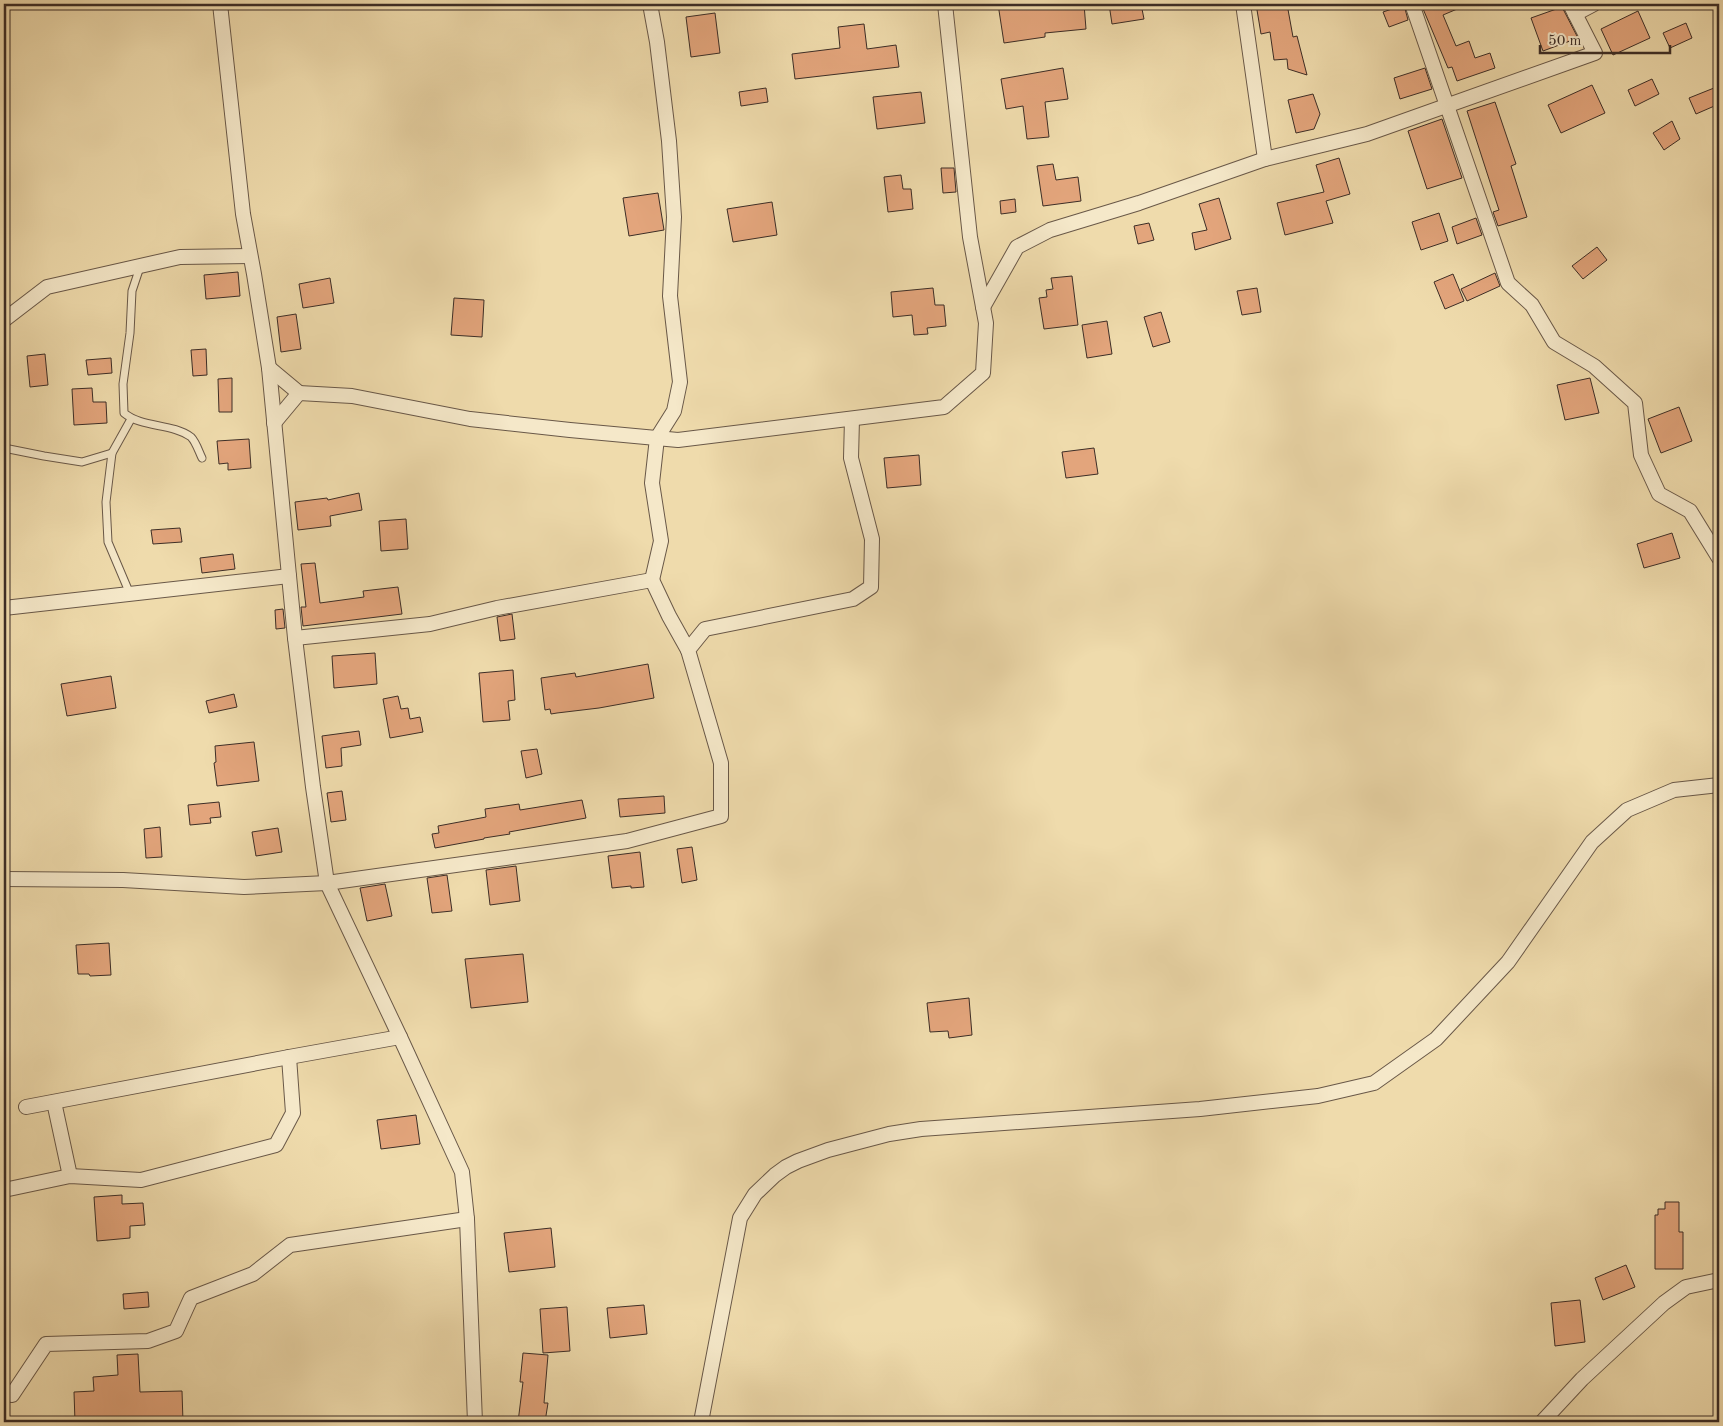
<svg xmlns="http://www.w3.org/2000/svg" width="1723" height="1426" viewBox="0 0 1723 1426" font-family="'Old Standard TT',serif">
<rect width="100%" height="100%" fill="#efdbac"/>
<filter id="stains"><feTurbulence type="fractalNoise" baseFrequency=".004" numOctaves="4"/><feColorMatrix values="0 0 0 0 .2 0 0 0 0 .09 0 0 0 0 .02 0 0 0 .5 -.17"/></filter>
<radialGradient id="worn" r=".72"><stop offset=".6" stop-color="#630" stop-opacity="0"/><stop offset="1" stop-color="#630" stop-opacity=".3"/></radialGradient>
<g fill="#e3a57c" stroke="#3c2d26">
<polygon points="998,4 1084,4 1086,29 1045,33 1045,37 1004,43"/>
<polygon points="1109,4 1141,4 1144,19 1112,24"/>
<polygon points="1256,4 1287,4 1293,37 1297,36 1307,75 1288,69 1287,59 1274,60 1270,32 1261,34"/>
<polygon points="1421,4 1469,4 1443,15 1456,46 1469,41 1475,58 1490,53 1495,68 1457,81 1452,67 1448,68"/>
<polygon points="1404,5 1408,20 1389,27 1383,12"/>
<polygon points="1562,7 1578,38 1543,51 1531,18"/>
<polygon points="1638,11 1650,38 1613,55 1601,29"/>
<polygon points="715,13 720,53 691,57 686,17"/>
<polygon points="1686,23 1692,38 1670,48 1663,33"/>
<polygon points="864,24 867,49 896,45 899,67 795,79 792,54 840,48 838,27"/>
<polygon points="1063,68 1068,99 1045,102 1049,137 1027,139 1023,106 1006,109 1001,79"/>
<polygon points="1425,68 1432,89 1400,99 1394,78"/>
<polygon points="1652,79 1659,94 1635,106 1628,90"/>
<polygon points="1592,85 1605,113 1561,133 1548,105"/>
<polygon points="1719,86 1719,104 1696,114 1689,98"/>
<polygon points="766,88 768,102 741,106 739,92"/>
<polygon points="921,92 925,123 877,129 873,97"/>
<polygon points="1313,94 1320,114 1314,129 1296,133 1288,100"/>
<polygon points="1495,102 1516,164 1511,166 1527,217 1498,226 1493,212 1499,210 1467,111"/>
<polygon points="1442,119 1462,178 1427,189 1408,131"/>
<polygon points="1672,121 1680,139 1664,150 1653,133"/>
<polygon points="1339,158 1350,194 1326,201 1333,223 1285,235 1277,203 1324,192 1316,165"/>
<polygon points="1053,164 1056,180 1078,177 1081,201 1043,206 1037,166"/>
<polygon points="941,168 954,168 956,192 943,193"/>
<polygon points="901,175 903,189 911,189 913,209 888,212 884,177"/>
<polygon points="658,193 664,230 629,236 623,198"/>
<polygon points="1219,198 1231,239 1195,250 1192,233 1207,230 1199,204"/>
<polygon points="1015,199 1016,212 1001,214 1000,201"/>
<polygon points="772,202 777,235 733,242 727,209"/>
<polygon points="1439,213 1448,241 1421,250 1412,222"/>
<polygon points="1476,218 1482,235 1457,244 1452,227"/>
<polygon points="1149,223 1154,240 1138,244 1134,226"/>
<polygon points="1597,247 1607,260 1583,279 1572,266"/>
<polygon points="238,272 240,296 206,299 204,275"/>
<polygon points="1495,273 1500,286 1467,301 1461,289"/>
<polygon points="1453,274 1464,301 1445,309 1434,282"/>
<polygon points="1072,276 1078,325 1044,329 1039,298 1047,297 1046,290 1053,289 1051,278"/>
<polygon points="330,278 334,303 303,308 299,284"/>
<polygon points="933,288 935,305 944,305 946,326 927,328 928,334 914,335 912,315 893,317 891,292"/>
<polygon points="1257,288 1261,312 1242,315 1237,291"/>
<polygon points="454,298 484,300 482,337 451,335"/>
<polygon points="1161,312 1170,342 1153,347 1144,317"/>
<polygon points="296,314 301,349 281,352 277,317"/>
<polygon points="1107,321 1112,354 1087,358 1082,325"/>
<polygon points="206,349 207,375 193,376 191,350"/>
<polygon points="45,354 48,385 30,387 27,356"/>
<polygon points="111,358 112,373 88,375 86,360"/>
<polygon points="232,378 232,412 219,412 218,379"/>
<polygon points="1590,378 1599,413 1565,420 1557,385"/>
<polygon points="92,388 93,402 106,402 107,423 74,425 72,389"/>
<polygon points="1679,407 1692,441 1661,453 1648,419"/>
<polygon points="249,439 251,468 228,470 228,463 219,464 217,441"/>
<polygon points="1094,448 1098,474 1066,478 1062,452"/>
<polygon points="919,455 921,485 887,488 884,458"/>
<polygon points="359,493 362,510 330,516 331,526 298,530 295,502 327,498 328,500"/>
<polygon points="406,519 408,549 381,551 379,521"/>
<polygon points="180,528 182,542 153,544 151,530"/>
<polygon points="1672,533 1680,558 1644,568 1637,544"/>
<polygon points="233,554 235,569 202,573 200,558"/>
<polygon points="315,563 320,603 364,597 363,591 398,587 402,614 303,626 301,607 306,607 301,564"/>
<polygon points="283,609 285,628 276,629 275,610"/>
<polygon points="512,614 515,639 500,641 497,617"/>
<polygon points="375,653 377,684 334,688 332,656"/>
<polygon points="648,664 654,698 599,708 557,713 551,714 550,709 545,710 541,678 575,673 576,677"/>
<polygon points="513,670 515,700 508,701 510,720 483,722 479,673"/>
<polygon points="111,676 116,708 67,716 61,684"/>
<polygon points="234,694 237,707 209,713 206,701"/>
<polygon points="398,696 401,709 408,708 410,719 420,717 423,732 390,738 383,699"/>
<polygon points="359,731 361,745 341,748 342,766 326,768 322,736"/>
<polygon points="254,742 259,781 217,786 214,763 216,762 215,746"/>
<polygon points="537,749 542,774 526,778 521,751"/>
<polygon points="342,791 346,820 331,822 327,793"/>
<polygon points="664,796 665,813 620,817 618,799"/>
<polygon points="582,800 586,818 509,832 510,834 484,838 484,839 435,848 432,834 439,833 438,826 486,817 485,809 519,804 520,810"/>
<polygon points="219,802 221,817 210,818 211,823 190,825 188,805"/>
<polygon points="160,827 162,857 146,858 144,829"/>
<polygon points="278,828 282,852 256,856 252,832"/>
<polygon points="692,847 697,880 682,883 677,849"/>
<polygon points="640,852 644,887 631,888 631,886 612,888 608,856"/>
<polygon points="516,866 520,901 490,905 486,870"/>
<polygon points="447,875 452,911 432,913 427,878"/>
<polygon points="385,884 392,916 367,921 360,888"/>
<polygon points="109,943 111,975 90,976 89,974 78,974 76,945"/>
<polygon points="523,954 528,1002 471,1008 465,959"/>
<polygon points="969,998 972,1035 949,1038 948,1031 930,1032 927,1003"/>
<polygon points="416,1115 420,1144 381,1149 377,1120"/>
<polygon points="122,1195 122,1204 143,1203 145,1225 130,1226 130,1238 97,1241 94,1197"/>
<polygon points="1665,1202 1679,1202 1679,1232 1683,1232 1683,1269 1655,1269 1655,1215 1658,1215 1658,1209 1665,1209"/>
<polygon points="551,1228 555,1267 509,1272 504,1233"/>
<polygon points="1626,1265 1635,1287 1603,1300 1595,1278"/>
<polygon points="148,1292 149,1307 124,1309 123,1294"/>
<polygon points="1580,1300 1585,1342 1555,1346 1551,1303"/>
<polygon points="644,1305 647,1334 610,1338 607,1308"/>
<polygon points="567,1307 570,1351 543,1353 540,1309"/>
<polygon points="523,1353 548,1355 544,1403 548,1403 545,1422 518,1422 523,1382 520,1382"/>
<polygon points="138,1354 140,1392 182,1391 183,1422 75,1422 74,1392 94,1391 93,1377 118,1375 117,1355"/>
</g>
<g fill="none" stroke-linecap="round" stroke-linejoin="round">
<defs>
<g id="service">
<path d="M140,267L132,291L130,333L123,384L124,413C142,428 172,423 191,437C196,442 199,452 202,458"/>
<polyline points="4,448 44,456 82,462 112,453"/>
<polyline points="130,594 108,542 106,502 112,453 131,419"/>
</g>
<g id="minor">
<polyline points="220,4 243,214 254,274 269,368 295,638 313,787 327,883 400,1037 462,1172 467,1219 475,1422"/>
<polyline points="650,4 657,42 669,141 674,217 670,296 680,382 674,411 657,438 652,483 661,541 652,580"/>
<polyline points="1243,4 1265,159"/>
<polyline points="1412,4 1508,283 1532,305 1554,342 1594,366 1635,403 1641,455 1659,494 1690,511 1719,558"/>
<polyline points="1575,14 1594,4"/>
<polyline points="983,307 1017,247 1050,230 1139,203 1265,159 1367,134 1595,53 1570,4"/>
<polyline points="4,320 47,287 180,257 250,256"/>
<polyline points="269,368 299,393"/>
<polyline points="274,423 299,393 352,396 470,419 570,430 678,440 944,407 983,373 986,323 970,237 945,4"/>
<polyline points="4,608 289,576"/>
<polyline points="295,638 430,624 497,608 652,580 669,616 688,650"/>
<polyline points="4,879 123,880 244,887 327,883 627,841 721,816 721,763 688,650 705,629 853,599 871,587 872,539 851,458 852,419"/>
<polyline points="54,1102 70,1176"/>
<polyline points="26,1107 289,1057 400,1037"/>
<polyline points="4,1190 70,1176 141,1180 276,1145 293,1113 289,1057"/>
<polyline points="12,1395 46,1344 148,1341 176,1331 191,1298 253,1274 290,1245 467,1219"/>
<polyline points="701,1422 740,1218 755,1194 775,1175 786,1167 798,1161 828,1150 889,1134 921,1129 1200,1109 1318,1096 1374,1083 1436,1039 1508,962 1592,842 1627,810 1674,790 1719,785"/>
<polyline points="1542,1422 1582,1379 1664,1303 1686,1287 1719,1280"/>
</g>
</defs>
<use href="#service" stroke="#695848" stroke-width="9"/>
<use href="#minor" stroke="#695848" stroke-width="16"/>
<use href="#service" stroke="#f5e8c9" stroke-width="7"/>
<use href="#minor" stroke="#f5e8c9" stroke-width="14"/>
</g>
<rect width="1723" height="1426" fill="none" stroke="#efdbac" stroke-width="20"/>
<rect x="5" y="5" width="1713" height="1416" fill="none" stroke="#3c2d26" stroke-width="2.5"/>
<rect x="10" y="10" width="1703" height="1406" fill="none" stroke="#3c2d26"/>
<path d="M1540 45v8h130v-8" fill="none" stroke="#3c2d26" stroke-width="2.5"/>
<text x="1548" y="45" font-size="15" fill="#3c2d26" stroke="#f5e8c9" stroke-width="4" paint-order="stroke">50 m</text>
<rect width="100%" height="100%" filter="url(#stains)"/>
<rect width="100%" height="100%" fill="url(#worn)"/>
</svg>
